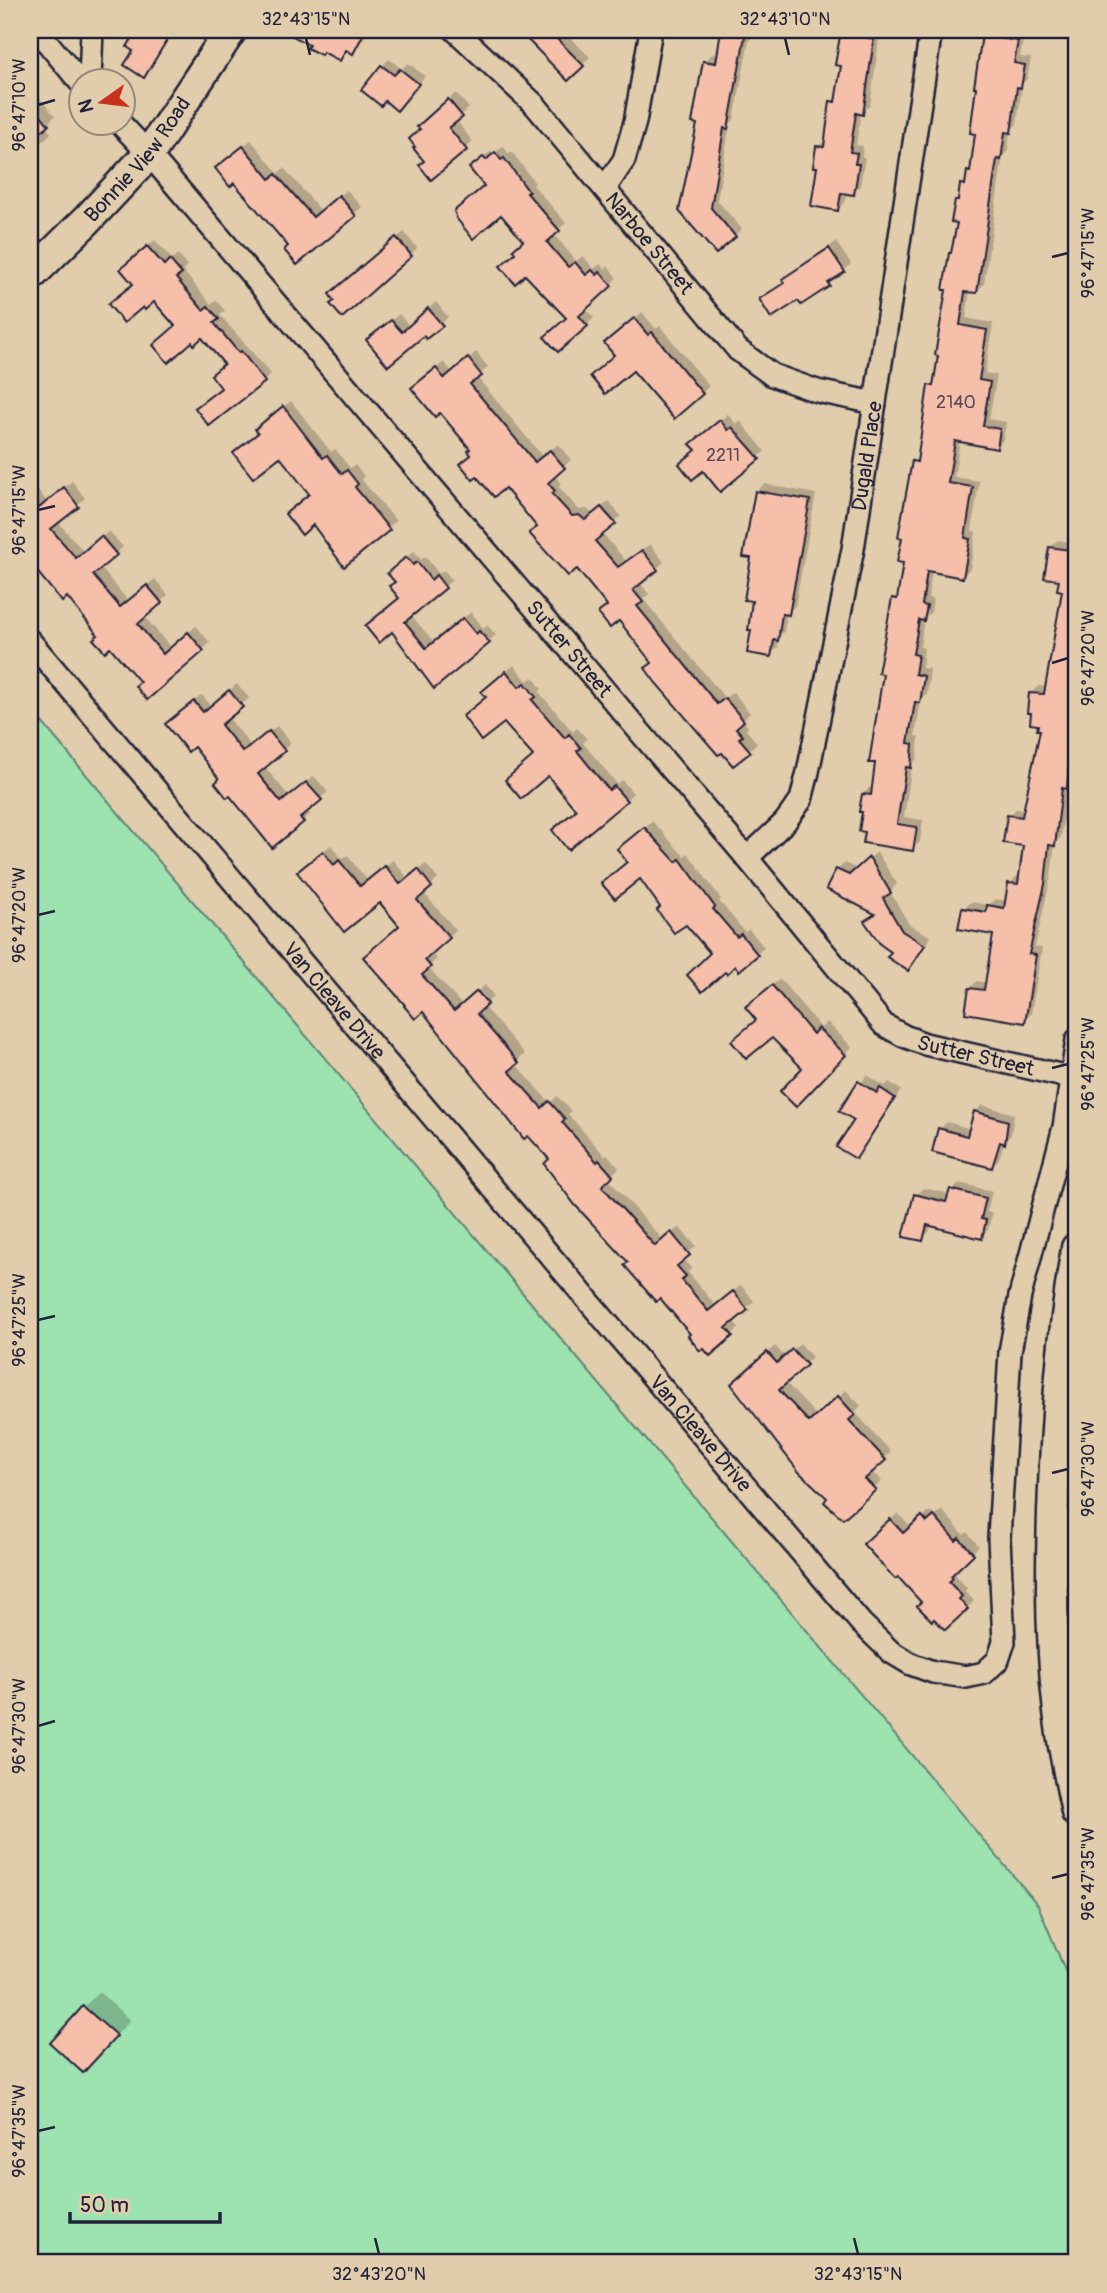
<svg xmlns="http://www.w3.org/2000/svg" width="1107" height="2293" viewBox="0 0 1107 2293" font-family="Pangolin,sans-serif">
<rect width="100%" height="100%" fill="#e1cdab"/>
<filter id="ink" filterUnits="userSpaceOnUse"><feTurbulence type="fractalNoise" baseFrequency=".0143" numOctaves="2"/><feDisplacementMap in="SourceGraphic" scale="14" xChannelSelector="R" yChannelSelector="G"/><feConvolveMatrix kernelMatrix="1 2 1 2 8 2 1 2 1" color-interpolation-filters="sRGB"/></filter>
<g filter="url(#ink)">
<polygon fill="#9de3b0" stroke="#608276" stroke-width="2" points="30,708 1038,1905 1077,1999 1077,2263 30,2263"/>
<g fill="#0003">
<polygon points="139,30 174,30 151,68 144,75 135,50 129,46"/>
<polygon points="297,30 368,30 360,44 352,52 348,49 339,59 294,34"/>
<polygon points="535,30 562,30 590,57 568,78 527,37"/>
<polygon points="723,30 755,30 754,35 749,40 734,120 730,124 717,200 742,229 716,251 699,123 705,62 712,54 719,55"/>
<polygon points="841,30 875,30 880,32 870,106 861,112 856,145 863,146 862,157 865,157 860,186 853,193 847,192 845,202 838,209 819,166 818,147 825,140 832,102 838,96 843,64 837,63"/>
<polygon points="990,30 1025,30 1020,57 1031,58 1027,79 1022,84 1017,124 1010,131 1008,151 1003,156 984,284 977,291 970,291 966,318 993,323 985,373 997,375 989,419 1006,422 1003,440 996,447 960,441 954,477 979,481 972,531 976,532 970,569 962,577 932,570 928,598 933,599 931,612 924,619 920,647 924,648 922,668 930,669 927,694 921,700 915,736 919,737 917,759 912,764 904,817 923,820 920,842 912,849 867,830 863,794 870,787 874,788 894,599 899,594 905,562 914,462 920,456 930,386 936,380 959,222 956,201 960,198 962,185 972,168 984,36"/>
<polygon points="389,59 402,69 408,63 425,76 404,102 382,66"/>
<polygon points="30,87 55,116 45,126 51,133 30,153"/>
<polygon points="456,93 469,108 456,120 473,142 432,177 426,161 422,129 427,120"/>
<polygon points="251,140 278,173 284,168 321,211 347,190 362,207 297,263 290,246 224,161"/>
<polygon points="503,146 509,154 512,152 535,183 533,185 566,223 554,234 576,261 583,256 594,269 600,264 605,269 608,266 617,278 585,308 594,318 587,325 568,318 516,253 525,240 486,185 479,161 491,151 494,154"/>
<polygon points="404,232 417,248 410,255 338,287"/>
<polygon points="155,240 172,259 178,254 187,266 183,271 211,304 216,300 225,311 220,315 271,374 264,381 223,387 226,363 203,336 177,326 155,300 134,283 129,262"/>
<polygon points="836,242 851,264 828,285 799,299 761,299 785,281 784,279 791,272"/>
<polygon points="436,302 448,317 441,324 424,333 376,333 399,314 410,327"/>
<polygon points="642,312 656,329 660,326 709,386 702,393 633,368 616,354 614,336"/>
<polygon points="476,352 488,367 477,377 543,457 558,444 571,460 554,475 561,483 558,486 579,510 587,509 593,514 609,501 621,516 602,533 626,561 650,544 664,562 640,583 649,594 643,599 725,698 733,692 750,713 743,720 748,727 746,730 757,743 733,764 577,566 473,454 472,449 421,381 444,362 452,372"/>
<polygon points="1077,362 1077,386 1073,385"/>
<polygon points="291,401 331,452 335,449 350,468 355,465 364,476 361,479 396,521 345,564 310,494 260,432 264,422"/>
<polygon points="728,414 736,424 740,421 765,451 758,458 703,468 698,450 700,437"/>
<polygon points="72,481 85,498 58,522 84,552 109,531 123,547 100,567 128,601 155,579 168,595 144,616 171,648 196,626 210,643 147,698 142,682 68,595 62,599 30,560 30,486 35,493 38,490 47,502"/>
<polygon points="764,484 816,494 795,606 787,613 784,632 779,636 778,648 770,655 754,600 753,556 757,491"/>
<polygon points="1077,489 1077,728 1074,780 1068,786 1061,837 1055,843 1051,876 1035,947 1042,948 1031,1014 1024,1021 970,988 977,981 987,983 995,934 963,909 971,902 989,905 996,899 1007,901 1010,884 1017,876 1021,877 1025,845 1009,816 1016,809 1025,810 1042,729 1031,693 1038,686 1047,687 1064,590 1050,547 1058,540 1068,542"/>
<polygon points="414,551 421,560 425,556 439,574 444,570 452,580 411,615 434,642 471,612 484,629 487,625 496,635 434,687 393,630 401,597 396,582 397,566"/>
<polygon points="514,665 527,681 533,677 542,689 539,692 573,732 577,728 587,739 583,743 617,784 622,780 633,793 626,800 578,809 487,697 490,685"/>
<polygon points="237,684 249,698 228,717 251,746 277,726 291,743 264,766 289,796 314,776 328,792 306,810 310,814 303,821 221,779 174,717 202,695 211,706"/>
<polygon points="652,821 684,856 688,853 721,899 719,901 745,932 749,929 764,947 740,969 735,964 712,953 686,923 662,907 628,861 626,843"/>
<polygon points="331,845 342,859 347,855 368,881 393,860 408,878 426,864 438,879 423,892 456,930 431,953 437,959 428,967 462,1005 485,985 494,996 483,1006 525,1054 515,1063 550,1103 557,1096 571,1111 568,1114 605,1156 607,1154 619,1168 608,1178 663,1240 679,1227 696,1246 683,1258 692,1268 688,1272 716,1306 741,1285 754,1301 733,1320 739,1328 732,1335 692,1334 551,1159 423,1010 401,926 380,901 306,865"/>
<polygon points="877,852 897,884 890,892 909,924 931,937 908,968 866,921 875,912 837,870 845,863 857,869"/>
<polygon points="780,979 821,1028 827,1022 852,1047 796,1104 804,1068 758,1020 754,1000"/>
<polygon points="867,1075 885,1086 889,1082 901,1090 863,1150 856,1157 856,1119 842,1110"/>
<polygon points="982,1105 1014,1114 1011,1135 1004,1142 999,1159 992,1166 940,1129 947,1122 971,1129 975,1112"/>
<polygon points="959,1183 992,1191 987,1212 992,1213 988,1230 981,1237 932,1224 929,1232 922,1239 916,1195 923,1188 950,1194"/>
<polygon points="800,1343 812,1357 785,1382 817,1416 846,1390 861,1406 855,1412 891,1452 871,1471 882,1481 843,1517 740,1377 775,1346 785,1357"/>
<polygon points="942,1510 964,1535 967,1532 979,1546 957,1567 959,1570 955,1574 967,1588 965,1591 974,1601 945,1628 872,1537 898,1513 911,1528 930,1511 935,1516"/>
<polygon points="99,1992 130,2020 98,2056 84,2007"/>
</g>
<g fill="#f6bfaa" stroke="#22223b" stroke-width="2">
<polygon points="137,30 173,30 144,78 124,65 133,51 127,47"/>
<polygon points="282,30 354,30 363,35 353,54 346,50 340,61 323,52 321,55 307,48 309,45"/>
<polygon points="533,30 548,30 584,66 568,81 525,37"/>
<polygon points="721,30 746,30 728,129 724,128 711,208 736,237 716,254 679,211 697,124 692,123 703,61 716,63"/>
<polygon points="841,30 870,30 868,38 874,39 863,115 856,113 850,152 857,153 855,164 859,164 854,195 841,193 838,211 811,206 817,167 813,167 816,146 824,147 830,101 835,102 841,66 835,65"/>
<polygon points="982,35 1018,41 1014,63 1025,65 1021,88 1017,87 1011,133 1005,132 1001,160 997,159 977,293 965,292 960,325 987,330 979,380 990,382 983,426 1000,429 997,449 955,441 948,483 973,487 965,538 970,539 963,578 927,571 922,605 927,606 924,621 919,620 913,654 918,655 915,674 924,676 920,703 915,702 908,743 913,744 911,768 906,767 897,824 917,827 913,851 863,843 865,832 859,831 862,812 859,812 862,794 871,795 875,763 869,763 883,674 878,673 892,598 897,599 903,563 897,562 902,538 898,537 912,461 917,462 928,385 933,386 938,356 935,355 946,290 943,290 949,253 951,253 957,223 951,222 955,200 958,200 960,184 965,185 967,171 970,172 975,134 970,133 976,87 974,87"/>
<polygon points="381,65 394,75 400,69 419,84 397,111 385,101 381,106 361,90"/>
<polygon points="448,99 463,117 449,128 467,150 431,180 419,165 424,161 413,148 415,147 409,139 420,129 417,127"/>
<polygon points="30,102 49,125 30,141"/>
<polygon points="243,146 270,179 276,174 313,217 339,195 356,216 297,265 284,250 288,246 234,183 230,187 215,168"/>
<polygon points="495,152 501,160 504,158 529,192 527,193 560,231 547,242 568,267 575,262 586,275 592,270 597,275 600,272 612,286 579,316 588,326 558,352 544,337 566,318 525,275 515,284 500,266 515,253 513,250 523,241 501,215 473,239 457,219 454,211 484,186 469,168 483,157 486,160"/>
<polygon points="396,237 412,256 342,318 330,304 334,301 329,294"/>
<polygon points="147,246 164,265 170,260 182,274 176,278 203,310 208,306 219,319 214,323 239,353 241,351 265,382 209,426 195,408 221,388 211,375 224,364 202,338 194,345 192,342 168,363 153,345 175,326 154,302 145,310 143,307 124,323 108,304 133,284 120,269"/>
<polygon points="829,248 845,272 828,283 830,286 801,305 798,301 771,318 759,299 784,283 782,279"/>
<polygon points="428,308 443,326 426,339 424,336 388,366 366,340 391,320 402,332"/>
<polygon points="634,318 648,335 652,332 703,394 674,419 633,371 605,394 590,376 614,355 604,343"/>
<polygon points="468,358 482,376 470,384 535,462 550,450 565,468 548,483 555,491 552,494 572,516 579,515 585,520 601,507 616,524 595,541 618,567 642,550 658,570 633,590 643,602 637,606 717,704 725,698 744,721 736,728 743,736 739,738 751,752 733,766 722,753 718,755 655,682 645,668 652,663 619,621 610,628 598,613 607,606 577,569 568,576 529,533 537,527 505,488 494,497 477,477 473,480 460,464 471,455 468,451 470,449 440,413 435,417 411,388 436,368 444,378"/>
<polygon points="283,406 323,458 327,455 342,474 347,470 358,484 355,487 390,530 344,567 313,525 302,535 285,514 309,494 280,457 253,478 233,453 258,433 255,429"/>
<polygon points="720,420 728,430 732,427 760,459 720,492 703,471 692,480 679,464 696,450 690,444"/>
<polygon points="64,487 79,507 51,529 76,558 101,536 117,555 93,575 120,607 147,585 162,603 138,624 163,654 188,632 204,651 147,700 135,686 140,682 110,647 105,652 93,639 98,635 67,597 62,602 30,563 30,495 39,508"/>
<polygon points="755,491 810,500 789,615 782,614 778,641 774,640 771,657 747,653 751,630 748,630 752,601 744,600 751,558 743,557"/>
<polygon points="1049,547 1077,551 1077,709 1075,709 1071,734 1067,789 1062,788 1055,846 1049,845 1045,884 1029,954 1036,955 1025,1023 965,1013 969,988 984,990 993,935 958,929 962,908 986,912 987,905 1004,908 1008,883 1018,884 1023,846 1003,843 1007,815 1022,817 1040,730 1037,730 1038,725 1030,724 1031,713 1027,713 1029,693 1044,694 1062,591 1057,590 1059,580 1044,578"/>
<polygon points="406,557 413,565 417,562 431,580 436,575 446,588 405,622 426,648 463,618 476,634 479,631 490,643 434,689 392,632 379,643 365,626 399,598 389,586 395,582 387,573"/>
<polygon points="506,671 519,687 525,683 536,697 532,700 565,738 569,734 581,748 577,751 609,790 614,786 627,801 568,850 552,830 576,810 548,776 521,799 505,780 533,756 504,723 481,741 463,716 486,697 481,692"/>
<polygon points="229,690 243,707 221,725 243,752 269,731 285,751 258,774 281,802 306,782 322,800 300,818 304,822 272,848 230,796 227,798 215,783 219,779 194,747 188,752 165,724 194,701 203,712"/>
<polygon points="644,827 676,862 680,859 715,907 713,909 737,937 741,934 758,955 739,971 735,966 727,974 725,972 702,992 687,975 710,953 686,925 674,933 657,910 660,907 640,879 615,899 601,883 627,862 617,849"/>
<polygon points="323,851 334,865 339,860 360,886 385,866 400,884 418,869 432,887 417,900 450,938 425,960 431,967 422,975 454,1011 477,991 488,1004 477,1014 519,1063 509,1071 542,1108 549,1101 565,1119 562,1122 597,1162 599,1160 613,1176 602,1186 655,1246 671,1232 690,1255 677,1266 686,1276 682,1280 708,1311 733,1291 748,1310 726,1328 733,1336 710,1356 703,1348 700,1351 688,1336 690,1334 660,1298 656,1302 624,1265 628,1262 575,1205 544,1164 549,1159 528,1136 524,1139 423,1012 415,1019 404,1006 405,1005 363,957 399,926 380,903 344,932 297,872"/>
<polygon points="869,857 891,893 883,898 902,931 925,945 908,971 887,957 891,952 881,945 864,921 875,914 826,889 836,869 849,875"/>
<polygon points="772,985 813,1034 818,1028 846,1055 796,1107 780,1091 802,1068 772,1038 746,1059 731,1041 756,1020 745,1007"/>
<polygon points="858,1081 877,1093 880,1088 895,1098 856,1159 836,1147 854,1120 839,1111"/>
<polygon points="974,1111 1008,1121 1005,1144 1000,1142 992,1168 932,1152 938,1128 967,1136"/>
<polygon points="950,1189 986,1198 981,1219 986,1220 982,1239 927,1225 923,1241 903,1237 914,1194 946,1202"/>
<polygon points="792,1349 807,1365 779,1390 809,1422 838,1396 855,1415 849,1420 886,1460 865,1479 876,1490 843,1519 824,1502 827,1498 799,1472 731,1384 767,1352 777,1363"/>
<polygon points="922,1516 927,1522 934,1516 956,1541 959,1538 974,1554 951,1576 953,1578 949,1582 962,1596 959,1599 968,1609 945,1630 934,1619 932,1621 917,1606 921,1602 898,1577 895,1579 863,1544 890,1519 903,1533"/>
<polygon points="83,2006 117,2036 83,2073 50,2043"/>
</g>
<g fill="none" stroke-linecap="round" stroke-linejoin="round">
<defs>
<g id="street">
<polyline points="37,30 80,82"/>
<path id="s1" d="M455,30L535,105L738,350L772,375L817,391L875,403"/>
<polyline points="90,80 92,30"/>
<path id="s2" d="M119,122L149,154L747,858L884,1025L904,1036L925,1044L1077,1079"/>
<polyline points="605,188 624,160 635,122 651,30"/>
<path id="s3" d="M30,641L861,1623L891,1652L911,1664L933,1672L966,1677L984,1673L998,1660L1004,1642L999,1538L1010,1352L1020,1296L1064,1127L1077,1040"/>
<path id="s4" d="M747,858L785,822L801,800L808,772L853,549L931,30"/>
</g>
<g id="secondary">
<path id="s5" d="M30,276L86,221L149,154L231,30"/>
<path d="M1077,1248C1062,1334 1056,1424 1053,1512C1051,1586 1051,1661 1062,1734C1066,1760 1072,1786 1077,1812"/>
</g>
</defs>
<use href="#street" stroke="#22223b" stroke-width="26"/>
<use href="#secondary" stroke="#22223b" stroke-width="35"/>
<use href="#street" stroke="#e1cdab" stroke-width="21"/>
<use href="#secondary" stroke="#e1cdab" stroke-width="30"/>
</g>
</g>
<path fill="none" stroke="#22223b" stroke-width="2.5" d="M306,38L310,55M785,38L789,55M38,105L55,100M1052,257L1068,253M38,510L55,506M1052,663L1068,658M38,915L55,911M1052,1068L1068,1064M38,1320L55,1316M1052,1473L1068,1469M38,1726L55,1721M1052,1878L1068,1874M38,2131L55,2127M375,2238L379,2254M854,2238L858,2254"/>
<g text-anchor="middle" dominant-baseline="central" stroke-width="5" stroke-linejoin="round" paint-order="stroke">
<g font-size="18" fill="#574957">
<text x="956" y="402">2140</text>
<text x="723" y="455">2211</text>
</g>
<g font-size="21" fill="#22223b" stroke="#e1cdab">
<text stroke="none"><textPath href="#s5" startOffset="159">Bonnie View Road</textPath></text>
<text stroke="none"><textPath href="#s1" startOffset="289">Narboe Street</textPath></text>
<text stroke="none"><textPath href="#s4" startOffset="430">Dugald Place</textPath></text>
<text stroke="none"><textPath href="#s2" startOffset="693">Sutter Street</textPath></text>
<text stroke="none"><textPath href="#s3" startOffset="471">Van Cleave Drive</textPath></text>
<text stroke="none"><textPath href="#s2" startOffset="1281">Sutter Street</textPath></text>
<text stroke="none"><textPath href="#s3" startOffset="1038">Van Cleave Drive</textPath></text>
</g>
</g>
<rect width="1107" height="2293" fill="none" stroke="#e1cdab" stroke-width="77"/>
<g transform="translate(102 102) rotate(256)"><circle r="33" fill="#e1cdab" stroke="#95897e" stroke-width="2"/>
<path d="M0-5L12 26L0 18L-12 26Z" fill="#c8321e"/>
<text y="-10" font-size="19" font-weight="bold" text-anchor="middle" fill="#22223b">N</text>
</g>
<path d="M70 2212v10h150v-10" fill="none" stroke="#22223b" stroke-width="3.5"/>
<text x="80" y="2212" font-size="21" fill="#22223b" stroke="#e1cdab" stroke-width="5" paint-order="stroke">50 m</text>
<rect x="38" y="38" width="1030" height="2216" fill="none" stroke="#22223b" stroke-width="2.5"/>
<g font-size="18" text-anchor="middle" fill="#22223b">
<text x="306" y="25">32°43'15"N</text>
<text x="785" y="25">32°43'10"N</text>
<text transform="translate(19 105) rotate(-90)" y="6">96°47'10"W</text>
<text transform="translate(1088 253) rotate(-90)" y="6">96°47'15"W</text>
<text transform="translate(19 510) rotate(-90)" y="6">96°47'15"W</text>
<text transform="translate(1088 658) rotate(-90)" y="6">96°47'20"W</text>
<text transform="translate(19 915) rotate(-90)" y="6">96°47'20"W</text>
<text transform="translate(1088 1064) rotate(-90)" y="6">96°47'25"W</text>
<text transform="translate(19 1320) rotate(-90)" y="6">96°47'25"W</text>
<text transform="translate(1088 1469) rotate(-90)" y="6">96°47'30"W</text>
<text transform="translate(19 1726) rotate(-90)" y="6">96°47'30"W</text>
<text transform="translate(1088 1874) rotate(-90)" y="6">96°47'35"W</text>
<text transform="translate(19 2131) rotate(-90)" y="6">96°47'35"W</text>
<text x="379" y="2280">32°43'20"N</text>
<text x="858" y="2280">32°43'15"N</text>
</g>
</svg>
